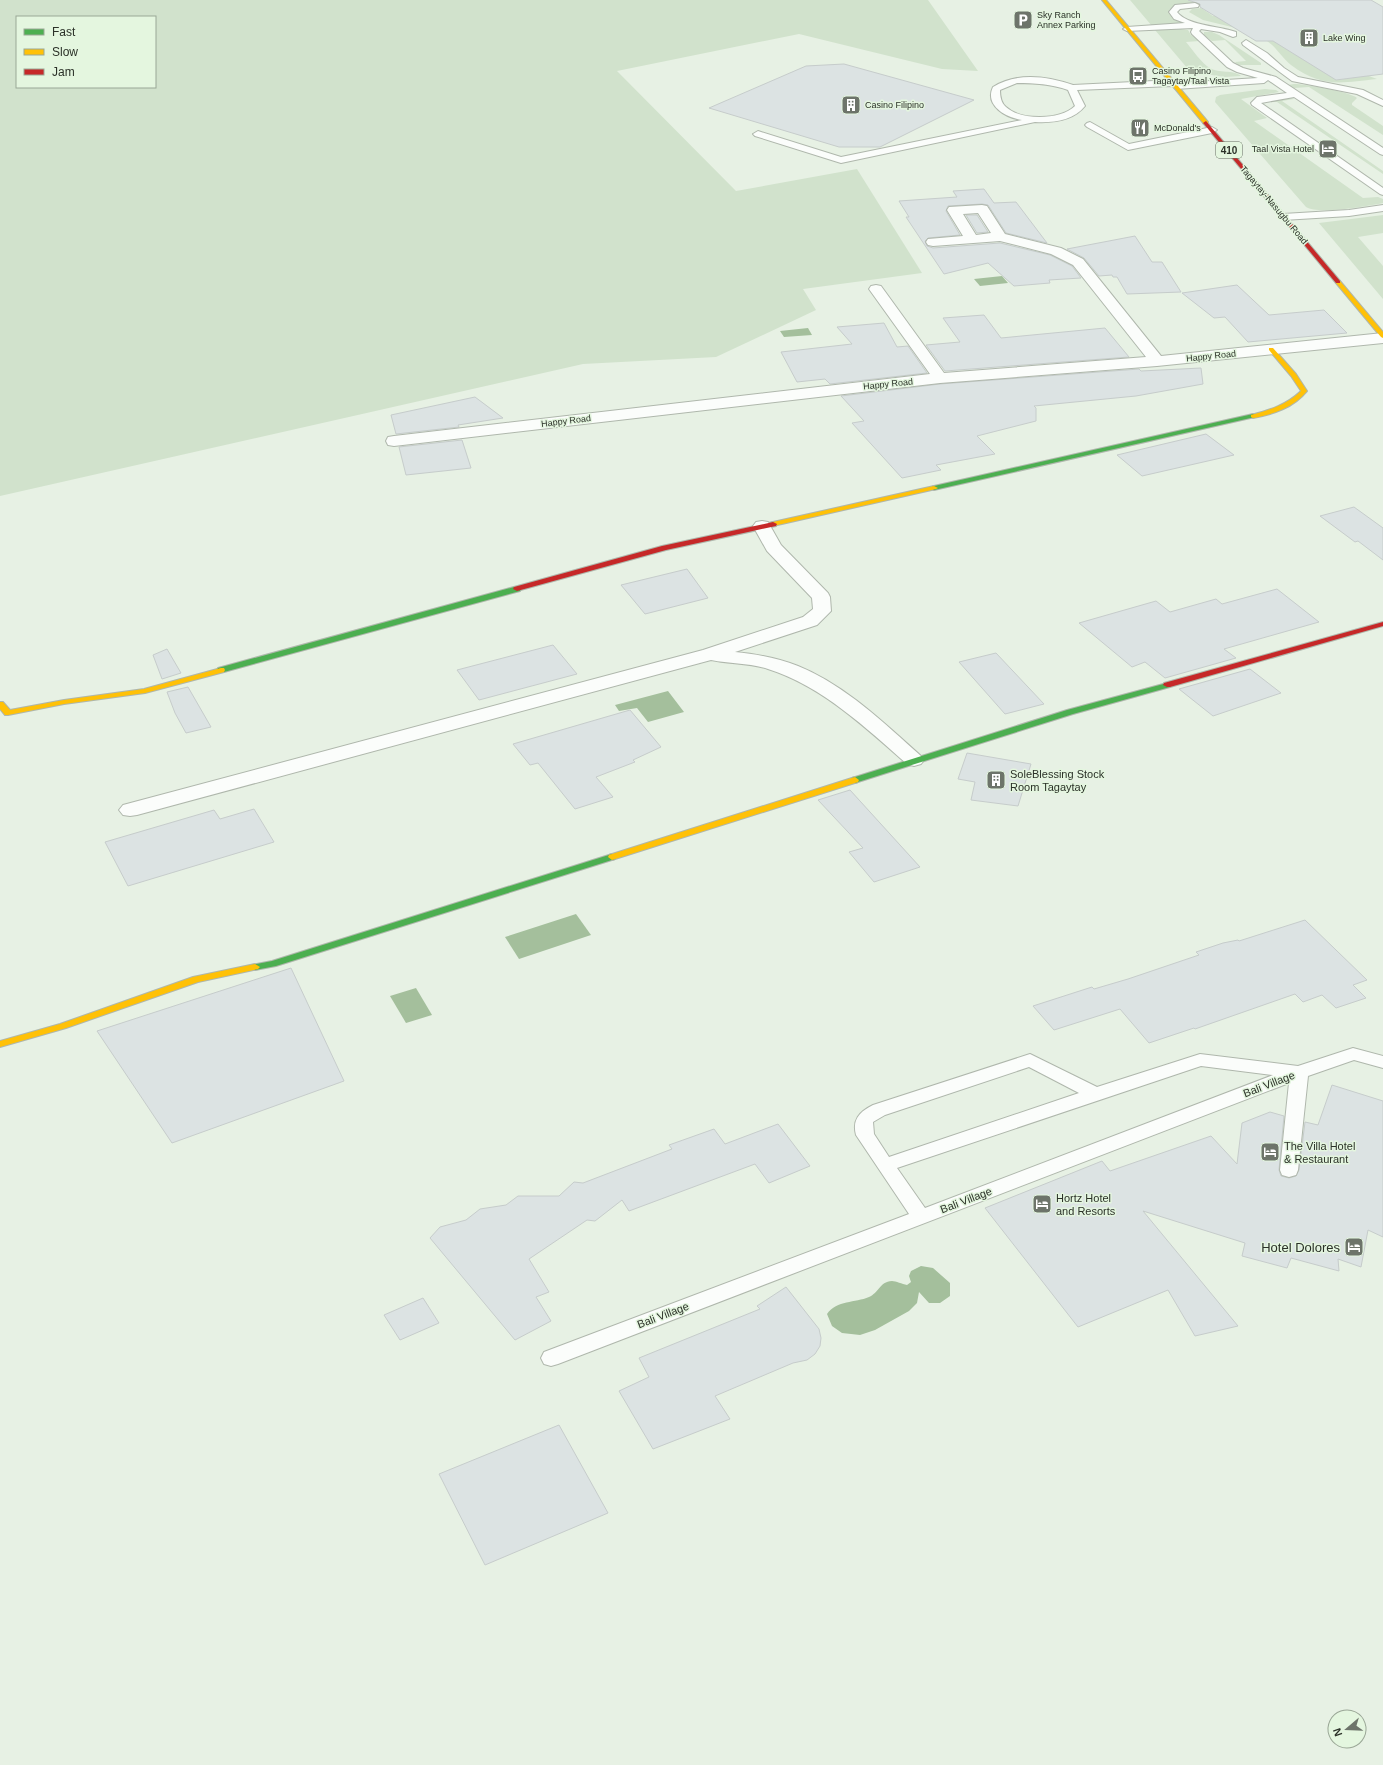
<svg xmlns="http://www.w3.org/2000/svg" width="1383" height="1765" viewBox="0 0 1383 1765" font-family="Helvetica,sans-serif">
<rect width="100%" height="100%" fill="#e7f1e4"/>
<g fill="#d1e2cc" fill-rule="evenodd">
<path d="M0,0H928L978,71L942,69L799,34L617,71L736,191L857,169L922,273L803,289L816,310L716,357L583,364L0,496ZM17,17H155V87H17Z"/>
<polygon points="1130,0 1208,0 1192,2 1193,3 1175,6 1169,10 1170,15 1182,21 1183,25 1152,26"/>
<polygon points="1201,8 1213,16 1230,14 1244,30 1203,20 1189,12 1192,9"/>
<path d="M1180,29L1188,30L1191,35L1199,39V41L1186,42C1192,49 1202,64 1210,68C1219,74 1233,69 1241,76L1225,77L1192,72L1188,69L1155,30Z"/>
<polygon points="1204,32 1212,32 1219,35 1261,63 1261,65 1238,65 1235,62 1246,61 1225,40 1212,41 1204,35"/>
<path d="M1267,41H1273L1377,79C1341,83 1322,88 1291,65C1282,58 1277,48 1267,41Z"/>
<path d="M1294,84C1304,84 1351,92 1357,98L1352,103V105L1383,126V135L1309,87L1294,88L1289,86L1288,85Z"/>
<path d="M1265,89L1276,90L1279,92L1241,99L1267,118L1254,121L1363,198L1378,197L1383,199V203C1368,206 1318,215 1306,207L1215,102L1216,97L1220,95Z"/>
<polygon points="1292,98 1294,99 1282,101 1383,171 1383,174 1277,102 1263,102"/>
<polygon points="1383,215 1383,233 1358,237 1383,266 1383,299 1319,223"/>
</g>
<g fill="#a4bf9c">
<polygon points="1002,276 1008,283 980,286 974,279"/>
<polygon points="808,328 812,335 784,337 780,331"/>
<polygon points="668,691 684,712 648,722 637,708 619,711 615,705"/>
<polygon points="576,914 591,935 519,959 505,937"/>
<polygon points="416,988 432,1015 406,1023 390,996"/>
<path d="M921,1266L933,1268L950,1283V1296L940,1303H929L919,1292L917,1303L909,1311L875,1330L860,1335L842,1333L832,1326L827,1314C837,1300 855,1303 869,1297C879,1293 879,1282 892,1281C896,1281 902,1284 907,1285L911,1282L909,1276L911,1271Z"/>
</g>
<g fill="#dce3e3" stroke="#c6cccb">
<polygon points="1188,0 1371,0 1383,7 1383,74 1336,80 1273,41 1256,41 1200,7 1200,4"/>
<polygon points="844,64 974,100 880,147 839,147 709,108 806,66"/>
<polygon points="984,189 994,203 1016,202 1047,243 1006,233 988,205 982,204 948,206 946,211 960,235 928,238 925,241 927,246 933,248 1000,243 1050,255 1072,266 1081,278 1049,280 1050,283 1014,286 988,263 944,274 906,217 909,217 899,201 957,197 953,191"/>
<polygon points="966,215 977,215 988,232 977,233"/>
<polygon points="1135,236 1152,262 1162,262 1181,292 1127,294 1117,277 1113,277 1112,275 1099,276 1084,258 1067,249"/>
<polygon points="1237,285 1269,315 1324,310 1347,333 1248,342 1225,317 1214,318 1182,293"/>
<polygon points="984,315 1001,338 1105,328 1129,357 945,371 926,345 960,342 943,318"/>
<polygon points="884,323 897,347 908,346 927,373 830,384 825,379 797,382 781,352 852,344 837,327"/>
<polygon points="1201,368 1203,384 1136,396 1034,406 1036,408 1036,421 977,436 995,454 936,465 941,470 902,478 852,423 864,421 841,396 940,384 1139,369 1141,371"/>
<polygon points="475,397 503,418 458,425 459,427 396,434 391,415"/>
<polygon points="1206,434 1234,455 1142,476 1117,455"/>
<polygon points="462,440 471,468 406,475 399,447"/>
<polygon points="1354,507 1383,528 1383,560 1358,541 1355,542 1320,516"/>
<polygon points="687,569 708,598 645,614 621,585"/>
<polygon points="1277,589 1319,622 1224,649 1236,658 1165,678 1145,662 1132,667 1079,623 1156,601 1170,612 1216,599 1222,604"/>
<polygon points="553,645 577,674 479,700 457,670"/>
<polygon points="167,649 181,673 162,679 153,655"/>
<polygon points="996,653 1044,704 1005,714 959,662"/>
<polygon points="1250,669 1281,693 1213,716 1179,689"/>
<polygon points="188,687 211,727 186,733 175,713 167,692"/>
<polygon points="630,710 661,747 633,760 635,762 596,777 613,797 575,809 538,763 530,765 513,744"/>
<polygon points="967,753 1031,764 1018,806 971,800 975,782 958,779"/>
<polygon points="850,790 920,867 874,882 849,852 863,848 818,800"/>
<polygon points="254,809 274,842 128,886 105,842 214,810 220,819"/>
<polygon points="1305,920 1367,980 1353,985 1366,998 1336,1008 1322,995 1303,1002 1295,994 1195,1029 1194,1028 1149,1043 1120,1009 1054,1030 1033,1006 1092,987 1094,989 1128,979 1199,955 1196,952 1223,943 1238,940 1239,941"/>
<polygon points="291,968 344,1081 172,1143 97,1031"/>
<polygon points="1332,1085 1383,1101 1383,1237 1368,1230 1361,1267 1338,1259 1339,1271 1291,1258 1287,1268 1242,1256 1245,1243 1143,1211 1238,1326 1195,1336 1168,1290 1078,1327 985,1208 1102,1161 1110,1171 1211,1136 1237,1164 1242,1123 1270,1112 1284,1116 1279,1170 1281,1176 1289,1178 1296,1176 1299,1170 1305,1122 1318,1125"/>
<polygon points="778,1124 810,1166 769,1183 755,1164 629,1211 622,1200 595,1221 587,1220 529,1259 549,1292 536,1297 551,1321 515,1340 430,1238 440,1227 466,1220 480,1209 506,1205 518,1196 559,1196 574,1182 583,1183 672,1149 669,1145 714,1129 725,1144"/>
<polygon points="786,1287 819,1329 821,1338 820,1346 815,1354 807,1360 793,1363 715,1396 730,1419 653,1449 619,1391 649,1377 639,1358 760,1309 757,1306"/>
<polygon points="423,1298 439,1323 400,1340 384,1315"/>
<polygon points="559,1425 608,1513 485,1565 439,1474"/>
</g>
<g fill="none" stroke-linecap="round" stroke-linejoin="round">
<defs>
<g id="lane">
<path d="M1195,3L1199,5L1198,7L1180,9L1177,12C1188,26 1220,26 1236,32V36L1233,37L1220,32L1201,29L1199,31L1233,63L1243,68L1276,77L1383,148V155L1380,154L1294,97L1261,103L1383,188V195L1380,194L1252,105L1251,103L1257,97L1287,93L1268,80L1264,83L1176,89L1172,86L1077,90L1085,106C1073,121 1053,123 1035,122L841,163L755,136L753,134L758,131L761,132L841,157L1022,120C1007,118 984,106 993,87C1017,72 1047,76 1073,85L1174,80L1178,83L1258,78L1237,72L1227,67L1192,34L1191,32L1193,28L1127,31L1123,29L1127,27L1185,23L1174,19L1169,12L1175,5ZM1017,83C1034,83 1052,84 1068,90L1075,106C1061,120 1021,121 1006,107C1001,103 1000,96 1000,90Z"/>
<polygon points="1246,40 1267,53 1284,68 1298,77 1363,90 1383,100 1383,106 1357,94 1292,81 1243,45 1242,43"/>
<polygon points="1090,122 1129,144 1212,127 1217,130 1212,133 1128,150 1087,127 1085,125 1087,123"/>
<polygon points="1383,205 1383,211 1349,216 1283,220 1278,217 1283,214 1349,210"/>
<path d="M1353,1048L1383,1056V1068L1354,1060L1308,1076L1298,1170L1296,1175L1289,1177L1282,1175L1280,1170L1289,1083L558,1364L551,1366L544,1364L541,1358L544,1352L909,1214L856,1135C852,1120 859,1112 873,1105L1030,1054L1097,1087L1200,1054L1298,1066ZM1201,1066L1273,1075L925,1208L897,1168ZM1029,1067L1079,1093L889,1157L874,1134L873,1122L885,1115Z"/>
</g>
<g id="street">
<path d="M982,205L987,206L1005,234L1061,248L1083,259L1161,356L1383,333V343L1157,366L940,383L394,446L388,445L386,441L388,437L394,436L930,374L869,289L871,286L876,285L881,286L944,373L1146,357L1073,265L1051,254L1000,241L933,246L928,245L926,242L928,239L963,236L947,210L949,207ZM978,213L991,233L976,235L963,214Z"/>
<path d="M762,521L768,522L781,545L828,593L830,597L831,611L817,625L735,652C756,654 778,658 798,666C845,685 884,723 921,756L924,760L921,764L914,766L907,764C866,728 822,686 768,669C750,663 730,664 711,660L137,815L130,816L123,815L119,810L123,805L703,650L803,617L813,609L812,598L767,551L753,526L756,522Z"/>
</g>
<g id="fast">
<polygon points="1253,414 1255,415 1255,417 934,490 930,488 934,486"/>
<polygon points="514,587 520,587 521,589 520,591 224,672 218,672 217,670 218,668"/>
<polygon points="1167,683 1171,685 1170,687 1073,714 858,782 855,783 851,780 852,778 1067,710"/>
<polygon points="612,854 616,857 615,859 276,966 255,970 250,967 252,965 272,961"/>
</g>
<g id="slow">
<polygon points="1102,0 1106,0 1208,122 1208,124 1204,124"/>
<polygon points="1336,281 1340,281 1383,332 1383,338 1381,337 1336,283"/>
<path d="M1269,348H1273L1296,374L1307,391C1293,408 1274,414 1253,418L1251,417V415C1270,410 1286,405 1301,391L1291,376L1269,350Z"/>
<polygon points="934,486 938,488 936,489 773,526 769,524 773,522"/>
<polygon points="221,668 224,668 225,670 224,672 145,693 64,704 8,715 5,715 0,709 0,702 3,702 10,710 64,700 144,689"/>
<polygon points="855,777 859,780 858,782 615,859 612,860 608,857 609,855"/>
<polygon points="255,964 260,967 258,969 198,982 66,1028 0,1047 0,1041 60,1024 193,977"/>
</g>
<g id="jam">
<polygon points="1206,121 1340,281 1340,283 1336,283 1204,124 1203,123"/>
<polygon points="773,522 777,524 776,526 666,550 517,591 513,589 514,587 662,546"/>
<polygon points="1383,622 1383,626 1170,687 1167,687 1163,685 1164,683"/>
</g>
</defs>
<use href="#lane" stroke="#afb7ac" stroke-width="2"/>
<use href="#street" stroke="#afb7ac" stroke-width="2"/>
<use href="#fast" stroke="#afb7ac" stroke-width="2"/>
<use href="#slow" stroke="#afb7ac" stroke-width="2"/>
<use href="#jam" stroke="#afb7ac" stroke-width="2"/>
<use href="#lane" fill="#fbfdfb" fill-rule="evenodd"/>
<use href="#street" fill="#fbfdfb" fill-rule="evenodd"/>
<use href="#fast" fill="#4caf50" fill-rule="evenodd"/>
<use href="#slow" fill="#ffc107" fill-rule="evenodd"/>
<use href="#jam" fill="#c62828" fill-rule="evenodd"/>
</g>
<defs>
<symbol id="parking-square" viewBox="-11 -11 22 22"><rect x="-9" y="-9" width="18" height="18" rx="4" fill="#6d746a" stroke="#e4f6df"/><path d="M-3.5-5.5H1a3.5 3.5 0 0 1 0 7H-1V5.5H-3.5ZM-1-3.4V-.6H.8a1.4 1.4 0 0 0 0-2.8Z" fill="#fff"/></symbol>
<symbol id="building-square" viewBox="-11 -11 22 22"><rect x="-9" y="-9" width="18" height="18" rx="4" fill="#6d746a" stroke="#e4f6df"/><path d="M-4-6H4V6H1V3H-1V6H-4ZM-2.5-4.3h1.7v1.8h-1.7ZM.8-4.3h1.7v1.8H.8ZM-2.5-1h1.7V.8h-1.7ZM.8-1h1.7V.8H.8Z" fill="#fff"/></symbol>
<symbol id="bus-square" viewBox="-11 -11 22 22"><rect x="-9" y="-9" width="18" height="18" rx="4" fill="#6d746a" stroke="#e4f6df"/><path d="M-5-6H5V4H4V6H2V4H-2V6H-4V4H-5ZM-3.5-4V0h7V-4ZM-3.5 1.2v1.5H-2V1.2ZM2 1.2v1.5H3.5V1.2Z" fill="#fff"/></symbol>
<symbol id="restaurant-square" viewBox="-11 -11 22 22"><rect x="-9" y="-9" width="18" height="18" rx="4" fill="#6d746a" stroke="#e4f6df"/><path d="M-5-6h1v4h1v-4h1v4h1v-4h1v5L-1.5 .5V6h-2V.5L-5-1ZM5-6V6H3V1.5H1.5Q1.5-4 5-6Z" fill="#fff"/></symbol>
<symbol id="hotel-square" viewBox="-11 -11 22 22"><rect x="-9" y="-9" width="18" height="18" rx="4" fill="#6d746a" stroke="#e4f6df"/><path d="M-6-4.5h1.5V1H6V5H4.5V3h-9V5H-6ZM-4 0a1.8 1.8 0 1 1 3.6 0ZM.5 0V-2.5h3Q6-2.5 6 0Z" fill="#fff"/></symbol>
</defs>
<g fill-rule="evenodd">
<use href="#parking-square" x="1012" y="9" width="22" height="22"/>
<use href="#building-square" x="1298" y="27" width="22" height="22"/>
<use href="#bus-square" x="1127" y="65" width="22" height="22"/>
<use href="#building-square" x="840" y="94" width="22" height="22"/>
<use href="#restaurant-square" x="1129" y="117" width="22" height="22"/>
<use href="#hotel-square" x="1317" y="138" width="22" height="22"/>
<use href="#building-square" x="985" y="769" width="22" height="22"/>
<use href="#hotel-square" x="1259" y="1141" width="22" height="22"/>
<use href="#hotel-square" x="1031" y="1193" width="22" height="22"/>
<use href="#hotel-square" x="1343" y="1236" width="22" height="22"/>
</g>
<g text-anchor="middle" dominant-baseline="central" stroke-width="3" stroke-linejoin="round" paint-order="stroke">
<g font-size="9" fill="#2b3128" stroke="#e4f6df" text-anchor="start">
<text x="1037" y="15">Sky Ranch<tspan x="1037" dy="10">Annex Parking</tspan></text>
<text x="1323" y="38">Lake Wing</text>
<text x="1152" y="71">Casino Filipino<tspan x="1152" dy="10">Tagaytay/Taal Vista</tspan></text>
<text x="865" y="105">Casino Filipino</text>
<text x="1154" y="128">McDonald's</text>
<text x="1314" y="149" text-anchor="end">Taal Vista Hotel</text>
</g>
<g font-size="9" fill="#2b3128" stroke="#e4f6df">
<text transform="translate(1274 205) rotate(50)">Tagaytay-Nasugbu Road</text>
<text transform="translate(1211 356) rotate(-6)">Happy Road</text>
<text transform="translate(888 384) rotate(-6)">Happy Road</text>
<text transform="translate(566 421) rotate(-7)">Happy Road</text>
</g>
<rect fill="#e4f6df" stroke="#626c5f" stroke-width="1" x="1216" y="142" width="26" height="16" rx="3"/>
<g font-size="10" font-weight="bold" fill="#2b3128">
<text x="1229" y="150">410</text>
</g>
<g font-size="11" fill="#2b3128" stroke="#e4f6df" text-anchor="start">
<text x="1010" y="774">SoleBlessing Stock<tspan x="1010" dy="13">Room Tagaytay</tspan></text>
<text x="1284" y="1146">The Villa Hotel<tspan x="1284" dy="13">&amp; Restaurant</tspan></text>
<text x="1056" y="1198">Hortz Hotel<tspan x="1056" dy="13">and Resorts</tspan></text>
</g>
<g font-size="11" fill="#2b3128" stroke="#e4f6df">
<text transform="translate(1269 1084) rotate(-21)">Bali Village</text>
<text transform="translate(966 1200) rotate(-21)">Bali Village</text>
<text transform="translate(663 1315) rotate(-21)">Bali Village</text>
</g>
<g font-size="13" fill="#2b3128" stroke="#e4f6df" text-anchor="end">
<text x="1340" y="1247">Hotel Dolores</text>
</g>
</g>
<rect x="16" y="16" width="140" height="72" fill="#e4f6df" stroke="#9aa796"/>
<rect x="24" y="29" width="20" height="6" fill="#4caf50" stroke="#9aa796"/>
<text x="52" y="36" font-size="12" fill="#2b3128">Fast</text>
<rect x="24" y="49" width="20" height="6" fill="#ffc107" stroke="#9aa796"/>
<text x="52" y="56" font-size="12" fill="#2b3128">Slow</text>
<rect x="24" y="69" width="20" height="6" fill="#c62828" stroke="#9aa796"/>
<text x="52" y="76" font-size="12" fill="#2b3128">Jam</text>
<g transform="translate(1347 1729) rotate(251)"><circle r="19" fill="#e4f6df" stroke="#9aa796"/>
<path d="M0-3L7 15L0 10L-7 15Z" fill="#6d746a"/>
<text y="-6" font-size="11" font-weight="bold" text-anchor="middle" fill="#2b3128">N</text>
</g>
</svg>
